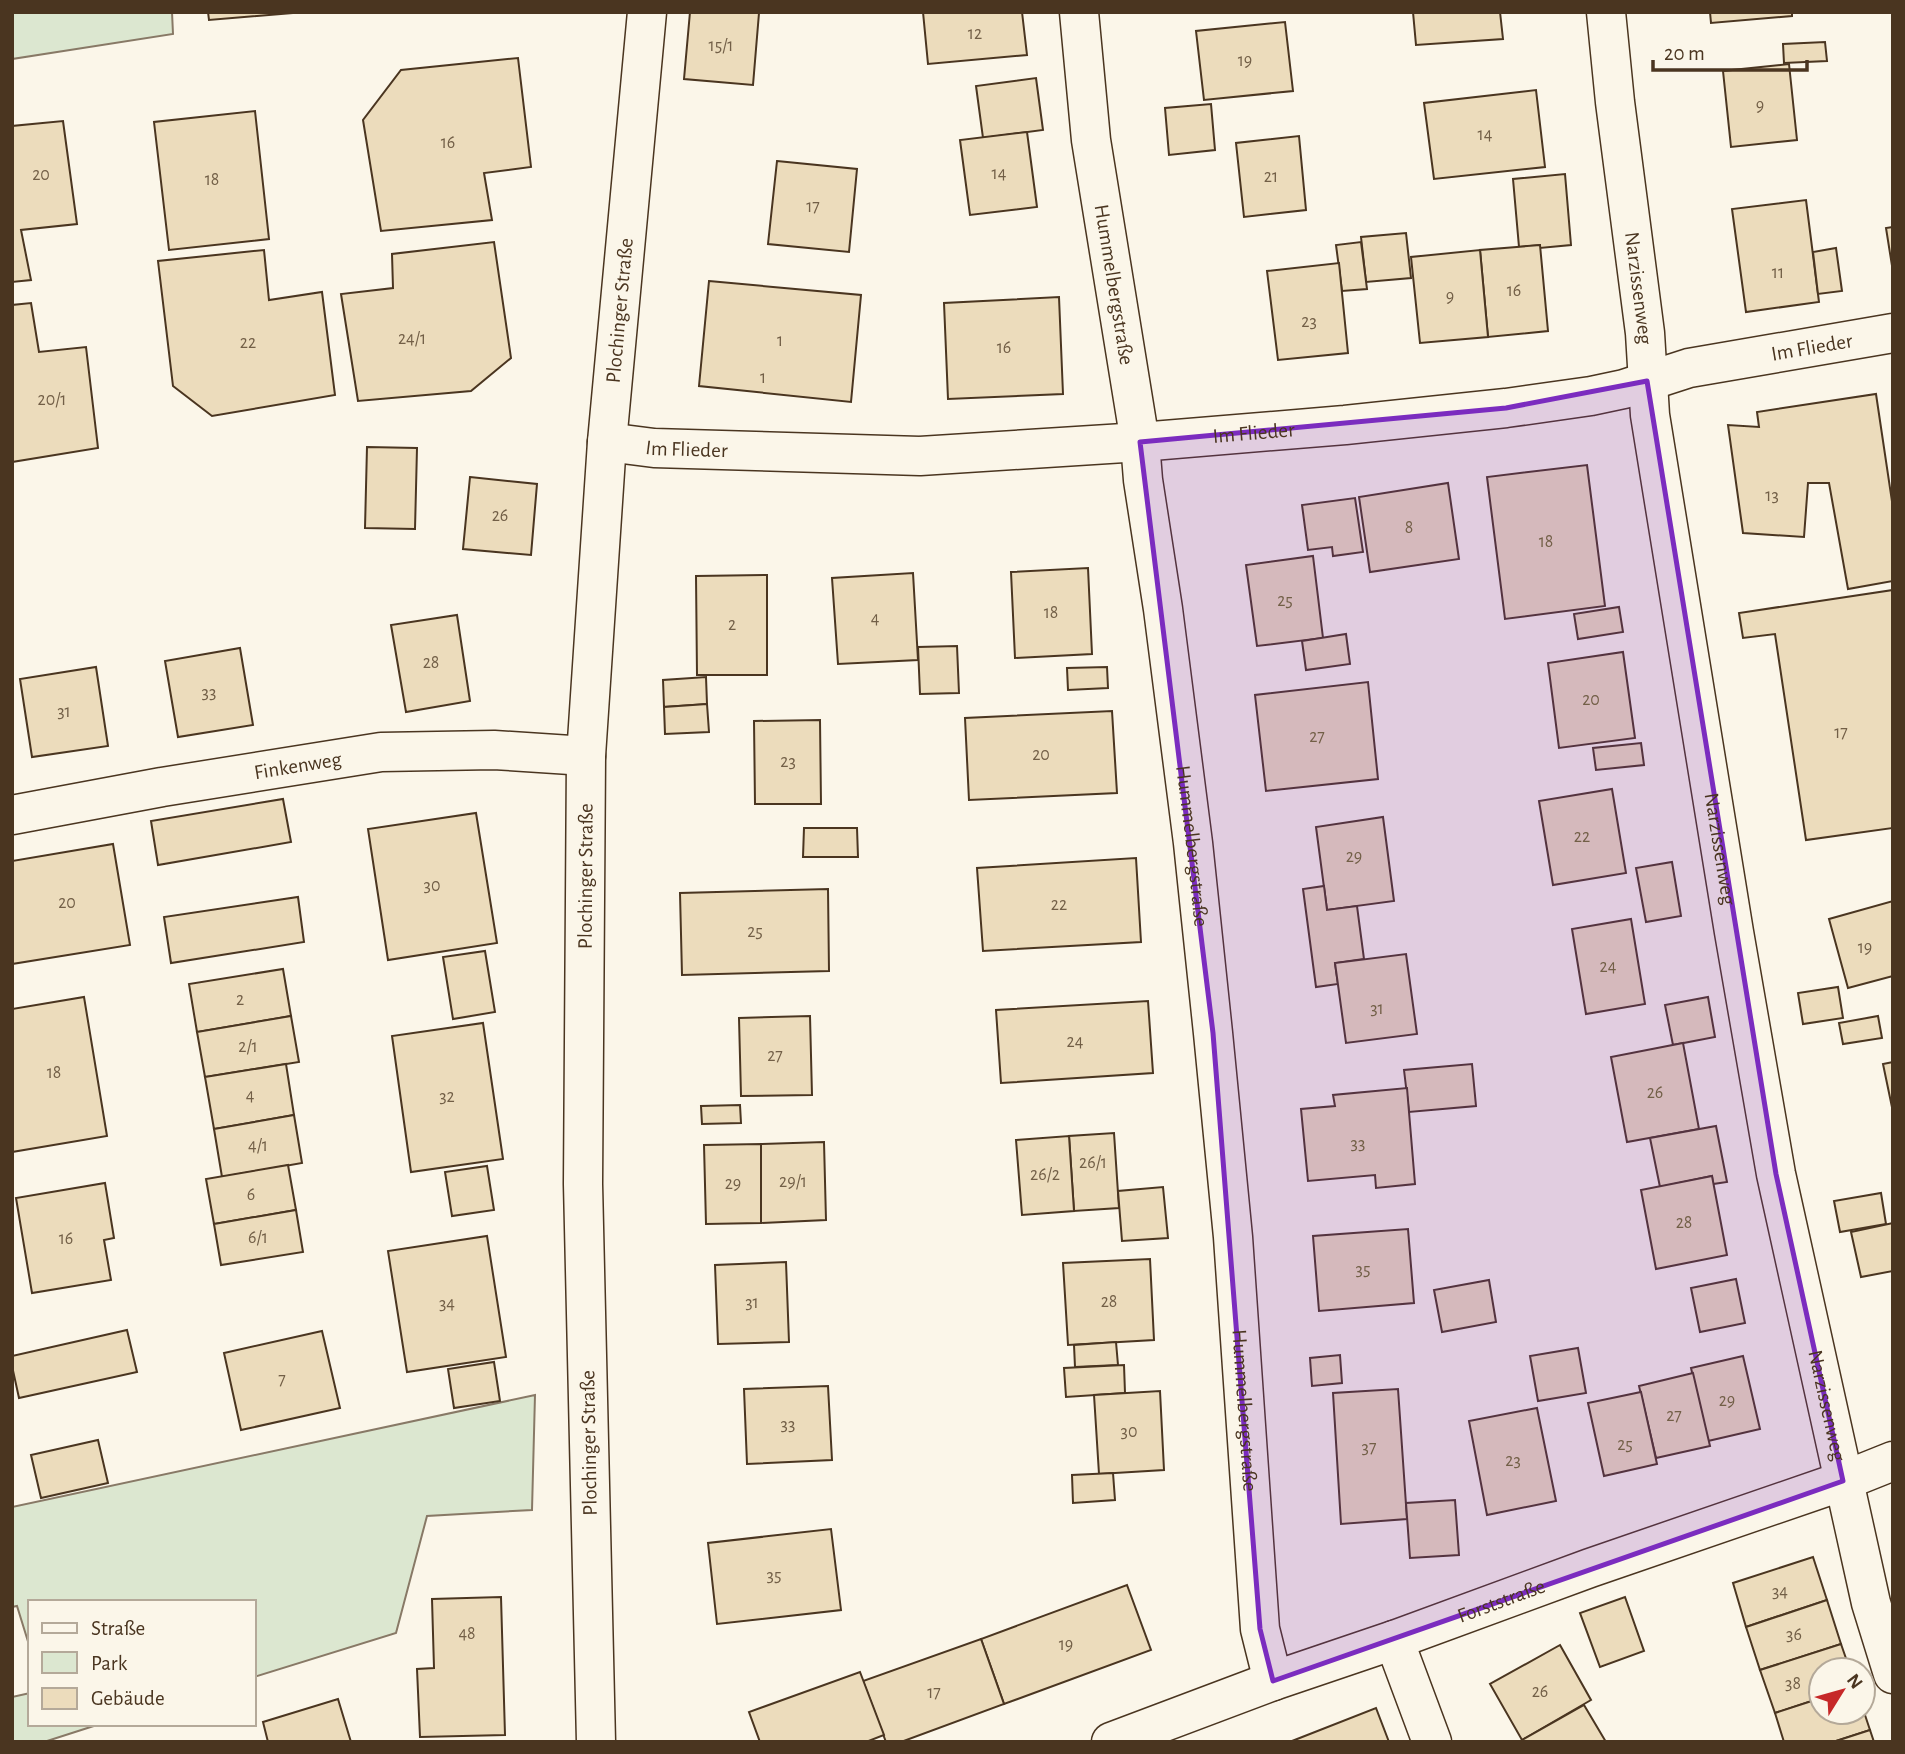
<svg xmlns="http://www.w3.org/2000/svg" width="1905" height="1754" viewBox="0 0 1905 1754" font-family="'Alegreya Sans',sans-serif">
<rect width="100%" height="100%" fill="#fbf6e9"/>
<g fill="#dce7d0" stroke="#887966" stroke-width="2">
<polygon points="12,12 172,12 173,34 12,59"/>
<polygon points="535,1395 532,1510 427,1516 396,1633 254,1677 254,1602 30,1602 30,1648 17,1606 12,1607 12,1507"/>
<polygon points="30,1693 30,1724 100,1724 44,1742 12,1742 12,1697"/>
</g>
<g fill="#ecdcbc" stroke="#4a3520" stroke-width="2">
<polygon points="208,12 305,12 209,20"/>
<polygon points="690,12 759,13 753,85 684,79"/>
<polygon points="923,12 1022,12 1027,55 928,64"/>
<polygon points="1413,12 1500,12 1503,39 1416,45"/>
<polygon points="1710,12 1792,12 1792,16 1711,23"/>
<polygon points="1285,22 1293,91 1204,100 1196,31"/>
<polygon points="1825,42 1827,61 1784,63 1783,44"/>
<polygon points="518,58 531,167 484,173 492,220 381,231 363,120 401,70"/>
<polygon points="1789,64 1797,140 1731,147 1723,71"/>
<polygon points="1036,78 1043,130 983,138 976,86"/>
<polygon points="1536,90 1545,167 1434,179 1424,103"/>
<polygon points="1211,104 1215,150 1169,155 1165,108"/>
<polygon points="255,111 269,239 169,250 154,122"/>
<polygon points="63,121 77,224 21,230 31,280 12,282 12,126"/>
<polygon points="1027,132 1037,207 970,215 960,140"/>
<polygon points="1299,136 1306,210 1244,217 1236,143"/>
<polygon points="777,161 857,169 849,252 768,244"/>
<polygon points="1565,174 1571,245 1540,248 1540,245 1519,247 1513,179"/>
<polygon points="1806,200 1819,302 1746,312 1732,209"/>
<polygon points="1893,227 1893,272 1886,228"/>
<polygon points="1406,233 1411,278 1366,282 1361,237"/>
<polygon points="494,242 511,358 471,391 358,401 341,294 393,288 392,254"/>
<polygon points="1361,242 1367,289 1342,291 1336,245"/>
<polygon points="1540,245 1548,331 1488,337 1480,250"/>
<polygon points="1836,248 1842,291 1818,294 1813,252"/>
<polygon points="264,250 269,300 322,292 335,395 212,416 173,386 158,261"/>
<polygon points="1480,250 1488,337 1420,343 1411,257"/>
<polygon points="1339,263 1348,353 1278,360 1267,271"/>
<polygon points="709,281 861,295 851,402 699,386"/>
<polygon points="1059,297 1063,394 948,399 944,303"/>
<polygon points="31,303 39,352 86,347 98,448 12,462 12,305"/>
<polygon points="1876,394 1893,508 1893,581 1848,589 1829,483 1808,483 1804,537 1743,533 1728,425 1759,427 1757,412"/>
<polygon points="367,447 417,448 415,529 365,528"/>
<polygon points="1587,465 1605,606 1505,619 1487,477"/>
<polygon points="470,477 537,484 531,555 463,549"/>
<polygon points="1448,483 1459,559 1370,572 1359,497"/>
<polygon points="1355,498 1363,552 1333,556 1332,547 1308,550 1302,505"/>
<polygon points="1313,556 1323,638 1257,646 1246,565"/>
<polygon points="1088,568 1092,654 1015,658 1011,572"/>
<polygon points="913,573 918,660 838,664 832,578"/>
<polygon points="767,575 767,675 697,675 696,576"/>
<polygon points="1893,590 1893,828 1806,840 1775,634 1743,638 1739,613"/>
<polygon points="1619,607 1623,632 1578,639 1574,614"/>
<polygon points="457,615 470,701 406,712 391,625"/>
<polygon points="1346,634 1350,664 1306,670 1302,641"/>
<polygon points="957,646 959,693 920,694 918,647"/>
<polygon points="240,648 253,725 178,737 165,661"/>
<polygon points="1623,652 1635,738 1559,748 1548,663"/>
<polygon points="96,667 108,746 32,757 20,679"/>
<polygon points="1107,667 1108,688 1068,690 1067,668"/>
<polygon points="706,677 707,704 664,707 663,680"/>
<polygon points="1368,682 1378,779 1266,791 1255,695"/>
<polygon points="707,704 709,732 665,734 664,707"/>
<polygon points="1112,711 1117,793 969,800 965,718"/>
<polygon points="820,720 821,804 755,804 754,721"/>
<polygon points="1641,743 1644,765 1596,770 1593,748"/>
<polygon points="1612,789 1626,873 1553,885 1539,801"/>
<polygon points="283,799 291,842 158,865 151,821"/>
<polygon points="476,813 497,943 388,960 368,829"/>
<polygon points="1383,817 1394,901 1327,910 1316,827"/>
<polygon points="804,828 857,828 858,857 803,857"/>
<polygon points="113,844 130,945 12,964 12,861"/>
<polygon points="1136,858 1141,942 983,951 977,868"/>
<polygon points="1672,862 1681,916 1646,922 1636,868"/>
<polygon points="1324,886 1327,910 1357,906 1364,959 1335,963 1338,984 1316,987 1303,889"/>
<polygon points="828,889 829,971 682,975 680,893"/>
<polygon points="298,897 304,942 171,963 164,917"/>
<polygon points="1893,901 1893,976 1848,988 1829,919"/>
<polygon points="1631,919 1645,1004 1586,1014 1572,929"/>
<polygon points="485,951 495,1012 453,1019 443,957"/>
<polygon points="1406,954 1417,1034 1346,1043 1335,963"/>
<polygon points="283,969 291,1016 197,1032 189,984"/>
<polygon points="1838,987 1843,1018 1803,1024 1798,993"/>
<polygon points="84,997 107,1136 12,1152 12,1009"/>
<polygon points="1708,997 1715,1037 1673,1045 1665,1005"/>
<polygon points="1148,1001 1153,1073 1001,1083 996,1010"/>
<polygon points="291,1016 299,1062 205,1077 197,1032"/>
<polygon points="810,1016 812,1095 741,1096 739,1018"/>
<polygon points="1878,1016 1882,1038 1843,1044 1839,1023"/>
<polygon points="483,1023 503,1159 411,1172 392,1036"/>
<polygon points="1683,1043 1699,1129 1627,1142 1611,1057"/>
<polygon points="1893,1062 1893,1112 1883,1064"/>
<polygon points="286,1064 294,1115 214,1129 205,1077"/>
<polygon points="1472,1064 1476,1106 1409,1112 1404,1070"/>
<polygon points="1407,1088 1415,1184 1376,1188 1375,1175 1308,1181 1301,1109 1335,1106 1333,1095"/>
<polygon points="740,1105 741,1123 702,1124 701,1106"/>
<polygon points="294,1115 302,1163 222,1177 214,1129"/>
<polygon points="1716,1126 1727,1182 1713,1184 1712,1176 1660,1187 1650,1138"/>
<polygon points="1114,1133 1119,1208 1074,1211 1069,1136"/>
<polygon points="1069,1136 1074,1211 1022,1215 1016,1140"/>
<polygon points="824,1142 826,1220 761,1223 761,1144"/>
<polygon points="761,1144 761,1223 706,1224 704,1145"/>
<polygon points="288,1165 296,1210 214,1224 206,1179"/>
<polygon points="487,1166 494,1210 452,1216 445,1172"/>
<polygon points="1712,1176 1727,1255 1656,1269 1641,1190"/>
<polygon points="105,1183 114,1238 104,1240 111,1280 32,1293 16,1198"/>
<polygon points="1163,1187 1168,1238 1122,1241 1118,1191"/>
<polygon points="1881,1193 1886,1224 1840,1232 1834,1201"/>
<polygon points="296,1210 303,1252 221,1265 214,1224"/>
<polygon points="1893,1223 1893,1271 1861,1277 1851,1232"/>
<polygon points="1408,1229 1414,1303 1319,1311 1313,1236"/>
<polygon points="487,1236 506,1357 407,1372 388,1251"/>
<polygon points="1150,1259 1154,1340 1068,1345 1063,1263"/>
<polygon points="786,1262 789,1342 718,1344 715,1265"/>
<polygon points="1736,1279 1745,1323 1700,1332 1691,1288"/>
<polygon points="1489,1280 1496,1322 1442,1332 1434,1290"/>
<polygon points="127,1330 137,1372 19,1398 12,1366 12,1356"/>
<polygon points="322,1331 340,1408 241,1430 224,1353"/>
<polygon points="1116,1342 1118,1365 1075,1367 1074,1345"/>
<polygon points="1578,1348 1586,1393 1538,1401 1530,1356"/>
<polygon points="1340,1355 1342,1383 1312,1386 1310,1358"/>
<polygon points="1743,1356 1760,1429 1708,1441 1691,1368"/>
<polygon points="494,1362 500,1401 454,1408 448,1369"/>
<polygon points="1124,1365 1125,1393 1066,1397 1064,1368"/>
<polygon points="1693,1373 1710,1446 1656,1458 1639,1386"/>
<polygon points="828,1386 832,1460 747,1464 744,1389"/>
<polygon points="1398,1389 1407,1519 1341,1524 1333,1393"/>
<polygon points="1160,1391 1164,1470 1099,1474 1094,1395"/>
<polygon points="1641,1392 1657,1464 1604,1476 1588,1403"/>
<polygon points="1537,1408 1556,1501 1487,1515 1469,1421"/>
<polygon points="98,1440 108,1483 41,1498 31,1455"/>
<polygon points="1113,1473 1115,1500 1073,1503 1072,1475"/>
<polygon points="1455,1500 1459,1555 1410,1558 1406,1503"/>
<polygon points="831,1529 841,1610 717,1624 708,1543"/>
<polygon points="1813,1557 1827,1600 1746,1627 1733,1583"/>
<polygon points="1127,1585 1151,1650 1004,1704 981,1639"/>
<polygon points="501,1597 505,1735 420,1737 417,1669 434,1668 432,1599"/>
<polygon points="1625,1597 1644,1651 1600,1667 1580,1613"/>
<polygon points="1827,1600 1841,1644 1760,1670 1746,1627"/>
<polygon points="981,1639 1004,1704 901,1742 886,1742 863,1681"/>
<polygon points="1841,1644 1850,1670 1821,1670 1821,1698 1775,1713 1760,1670"/>
<polygon points="1560,1645 1591,1700 1522,1740 1490,1684"/>
<polygon points="860,1672 884,1735 866,1742 760,1742 749,1712"/>
<polygon points="1821,1698 1821,1712 1863,1712 1863,1709 1870,1730 1833,1742 1784,1742 1775,1713"/>
<polygon points="338,1699 351,1742 268,1742 263,1722"/>
<polygon points="1584,1705 1606,1742 1519,1742 1522,1740"/>
<polygon points="1376,1708 1389,1742 1292,1741"/>
<polygon points="1870,1730 1874,1742 1833,1742"/>
</g>
<g fill="none" stroke-linecap="round" stroke-linejoin="round">
<defs>
<g id="minor">
<path id="s1" d="M1079,12L1091,140L1140,442L1143,480L1163,609L1193,843L1213,1033L1233,1237L1260,1629L1273,1681"/>
<path id="s2" d="M1606,12L1615,102L1645,333L1650,415L1734,932L1776,1174L1871,1603L1893,1674"/>
<path id="s3" d="M607,442L654,448L920,456L1140,442L1345,425L1506,408L1591,396L1624,389L1689,368L1893,333"/>
<path id="s4" d="M12,815L162,787L381,752L494,750L586,756"/>
<polyline points="1394,1640 1432,1742"/>
<path id="s5" d="M596,1742L583,1184L586,756L607,442L647,12"/>
<path id="s6" d="M1111,1742L1273,1681L1394,1640L1590,1568L1843,1481L1893,1461"/>
</g>
</defs>
<use href="#minor" stroke="#4a3520" stroke-width="41"/>
<use href="#minor" stroke="#fbf6e9" stroke-width="38"/>
</g>
<path fill="#7b2cbf" fill-opacity="0.2" stroke="#7b2cbf" stroke-width="5" stroke-linejoin="round" d="M1647,381L1776,1174L1843,1481L1273,1681L1260,1629L1213,1033L1140,442L1506,408Z"/>
<g text-anchor="middle" dominant-baseline="central" stroke-width="5" stroke-linejoin="round" paint-order="stroke">
<g font-size="18" fill="#725f47">
<text x="975" y="34">12</text>
<text x="721" y="46">15/1</text>
<text x="1245" y="61">19</text>
<text x="1760" y="106">9</text>
<text x="1485" y="135">14</text>
<text x="448" y="143">16</text>
<text x="999" y="174">14</text>
<text x="41" y="175">20</text>
<text x="1271" y="177">21</text>
<text x="212" y="180">18</text>
<text x="813" y="207">17</text>
<text x="1778" y="273">11</text>
<text x="1514" y="291">16</text>
<text x="1450" y="297">9</text>
<text x="1309" y="322">23</text>
<text x="412" y="339">24/1</text>
<text x="780" y="341">1</text>
<text x="248" y="343">22</text>
<text x="1004" y="348">16</text>
<text x="763" y="378">1</text>
<text x="52" y="400">20/1</text>
<text x="1772" y="496">13</text>
<text x="500" y="516">26</text>
<text x="1409" y="528">8</text>
<text x="1546" y="542">18</text>
<text x="1285" y="601">25</text>
<text x="1051" y="613">18</text>
<text x="875" y="619">4</text>
<text x="732" y="625">2</text>
<text x="431" y="663">28</text>
<text x="209" y="693">33</text>
<text x="1591" y="700">20</text>
<text x="64" y="712">31</text>
<text x="1841" y="733">17</text>
<text x="1317" y="737">27</text>
<text x="1041" y="755">20</text>
<text x="788" y="762">23</text>
<text x="1582" y="837">22</text>
<text x="1354" y="857">29</text>
<text x="432" y="886">30</text>
<text x="67" y="903">20</text>
<text x="1059" y="905">22</text>
<text x="755" y="932">25</text>
<text x="1865" y="948">19</text>
<text x="1608" y="967">24</text>
<text x="240" y="1000">2</text>
<text x="1377" y="1009">31</text>
<text x="1075" y="1042">24</text>
<text x="248" y="1047">2/1</text>
<text x="775" y="1056">27</text>
<text x="54" y="1073">18</text>
<text x="1655" y="1093">26</text>
<text x="250" y="1096">4</text>
<text x="447" y="1097">32</text>
<text x="1358" y="1144">33</text>
<text x="258" y="1146">4/1</text>
<text x="1093" y="1163">26/1</text>
<text x="1045" y="1175">26/2</text>
<text x="793" y="1182">29/1</text>
<text x="733" y="1184">29</text>
<text x="251" y="1195">6</text>
<text x="1684" y="1223">28</text>
<text x="258" y="1238">6/1</text>
<text x="66" y="1239">16</text>
<text x="1363" y="1270">35</text>
<text x="1109" y="1302">28</text>
<text x="752" y="1303">31</text>
<text x="447" y="1304">34</text>
<text x="282" y="1380">7</text>
<text x="1727" y="1401">29</text>
<text x="1674" y="1416">27</text>
<text x="788" y="1425">33</text>
<text x="1129" y="1432">30</text>
<text x="1625" y="1445">25</text>
<text x="1369" y="1448">37</text>
<text x="1513" y="1461">23</text>
<text x="774" y="1576">35</text>
<text x="1780" y="1592">34</text>
<text x="467" y="1634">48</text>
<text x="1794" y="1635">36</text>
<text x="1066" y="1645">19</text>
<text x="1793" y="1684">38</text>
<text x="1540" y="1692">26</text>
<text x="934" y="1693">17</text>
</g>
<g font-size="21" fill="#4a3520" stroke="#fbf6e9">
<text stroke="none"><textPath href="#s1" startOffset="275">Hummelbergstraße</textPath></text>
<text stroke="none"><textPath href="#s2" startOffset="278">Narzissenweg</textPath></text>
<text stroke="none"><textPath href="#s5" startOffset="1433">Plochinger Straße</textPath></text>
<text stroke="none"><textPath href="#s3" startOffset="1214">Im Flieder</textPath></text>
<text stroke="none"><textPath href="#s3" startOffset="648">Im Flieder</textPath></text>
<text stroke="none"><textPath href="#s3" startOffset="80">Im Flieder</textPath></text>
<text stroke="none"><textPath href="#s4" startOffset="290">Finkenweg</textPath></text>
<text stroke="none"><textPath href="#s1" startOffset="842">Hummelbergstraße</textPath></text>
<text stroke="none"><textPath href="#s2" startOffset="845">Narzissenweg</textPath></text>
<text stroke="none"><textPath href="#s5" startOffset="866">Plochinger Straße</textPath></text>
<text stroke="none"><textPath href="#s2" startOffset="1412">Narzissenweg</textPath></text>
<text stroke="none"><textPath href="#s1" startOffset="1409">Hummelbergstraße</textPath></text>
<text transform="translate(589 1443) rotate(-91)">Plochinger Straße</text>
<text stroke="none"><textPath href="#s6" startOffset="415">Forststraße</textPath></text>
</g>
</g>
<rect width="1905" height="1754" fill="none" stroke="#4a3520" stroke-width="28"/>
<rect x="28" y="1600" width="228" height="126" fill="#fbf6e9" stroke="#b4a999" stroke-width="2"/>
<rect x="42" y="1623" width="35" height="10" fill="#fbf6e9" stroke="#b4a999" stroke-width="2"/>
<text x="91" y="1635" font-size="21" fill="#4a3520">Straße</text>
<rect x="42" y="1652" width="35" height="21" fill="#dce7d0" stroke="#b4a999" stroke-width="2"/>
<text x="91" y="1670" font-size="21" fill="#4a3520">Park</text>
<rect x="42" y="1688" width="35" height="21" fill="#ecdcbc" stroke="#b4a999" stroke-width="2"/>
<text x="91" y="1705" font-size="21" fill="#4a3520">Gebäude</text>
<g transform="translate(1842 1691) rotate(53)"><circle r="33" fill="#fbf6e9" stroke="#b4a999" stroke-width="2"/>
<path d="M0-5L12 26L0 18L-12 26Z" fill="#c62828"/>
<text y="-10" font-size="19" font-weight="bold" text-anchor="middle" fill="#4a3520">N</text>
</g>
<path d="M1653 60v10h154v-10" fill="none" stroke="#4a3520" stroke-width="3.5"/>
<text x="1664" y="60" font-size="21" fill="#4a3520" stroke="#fbf6e9" stroke-width="5" paint-order="stroke">20 m</text>
</svg>
